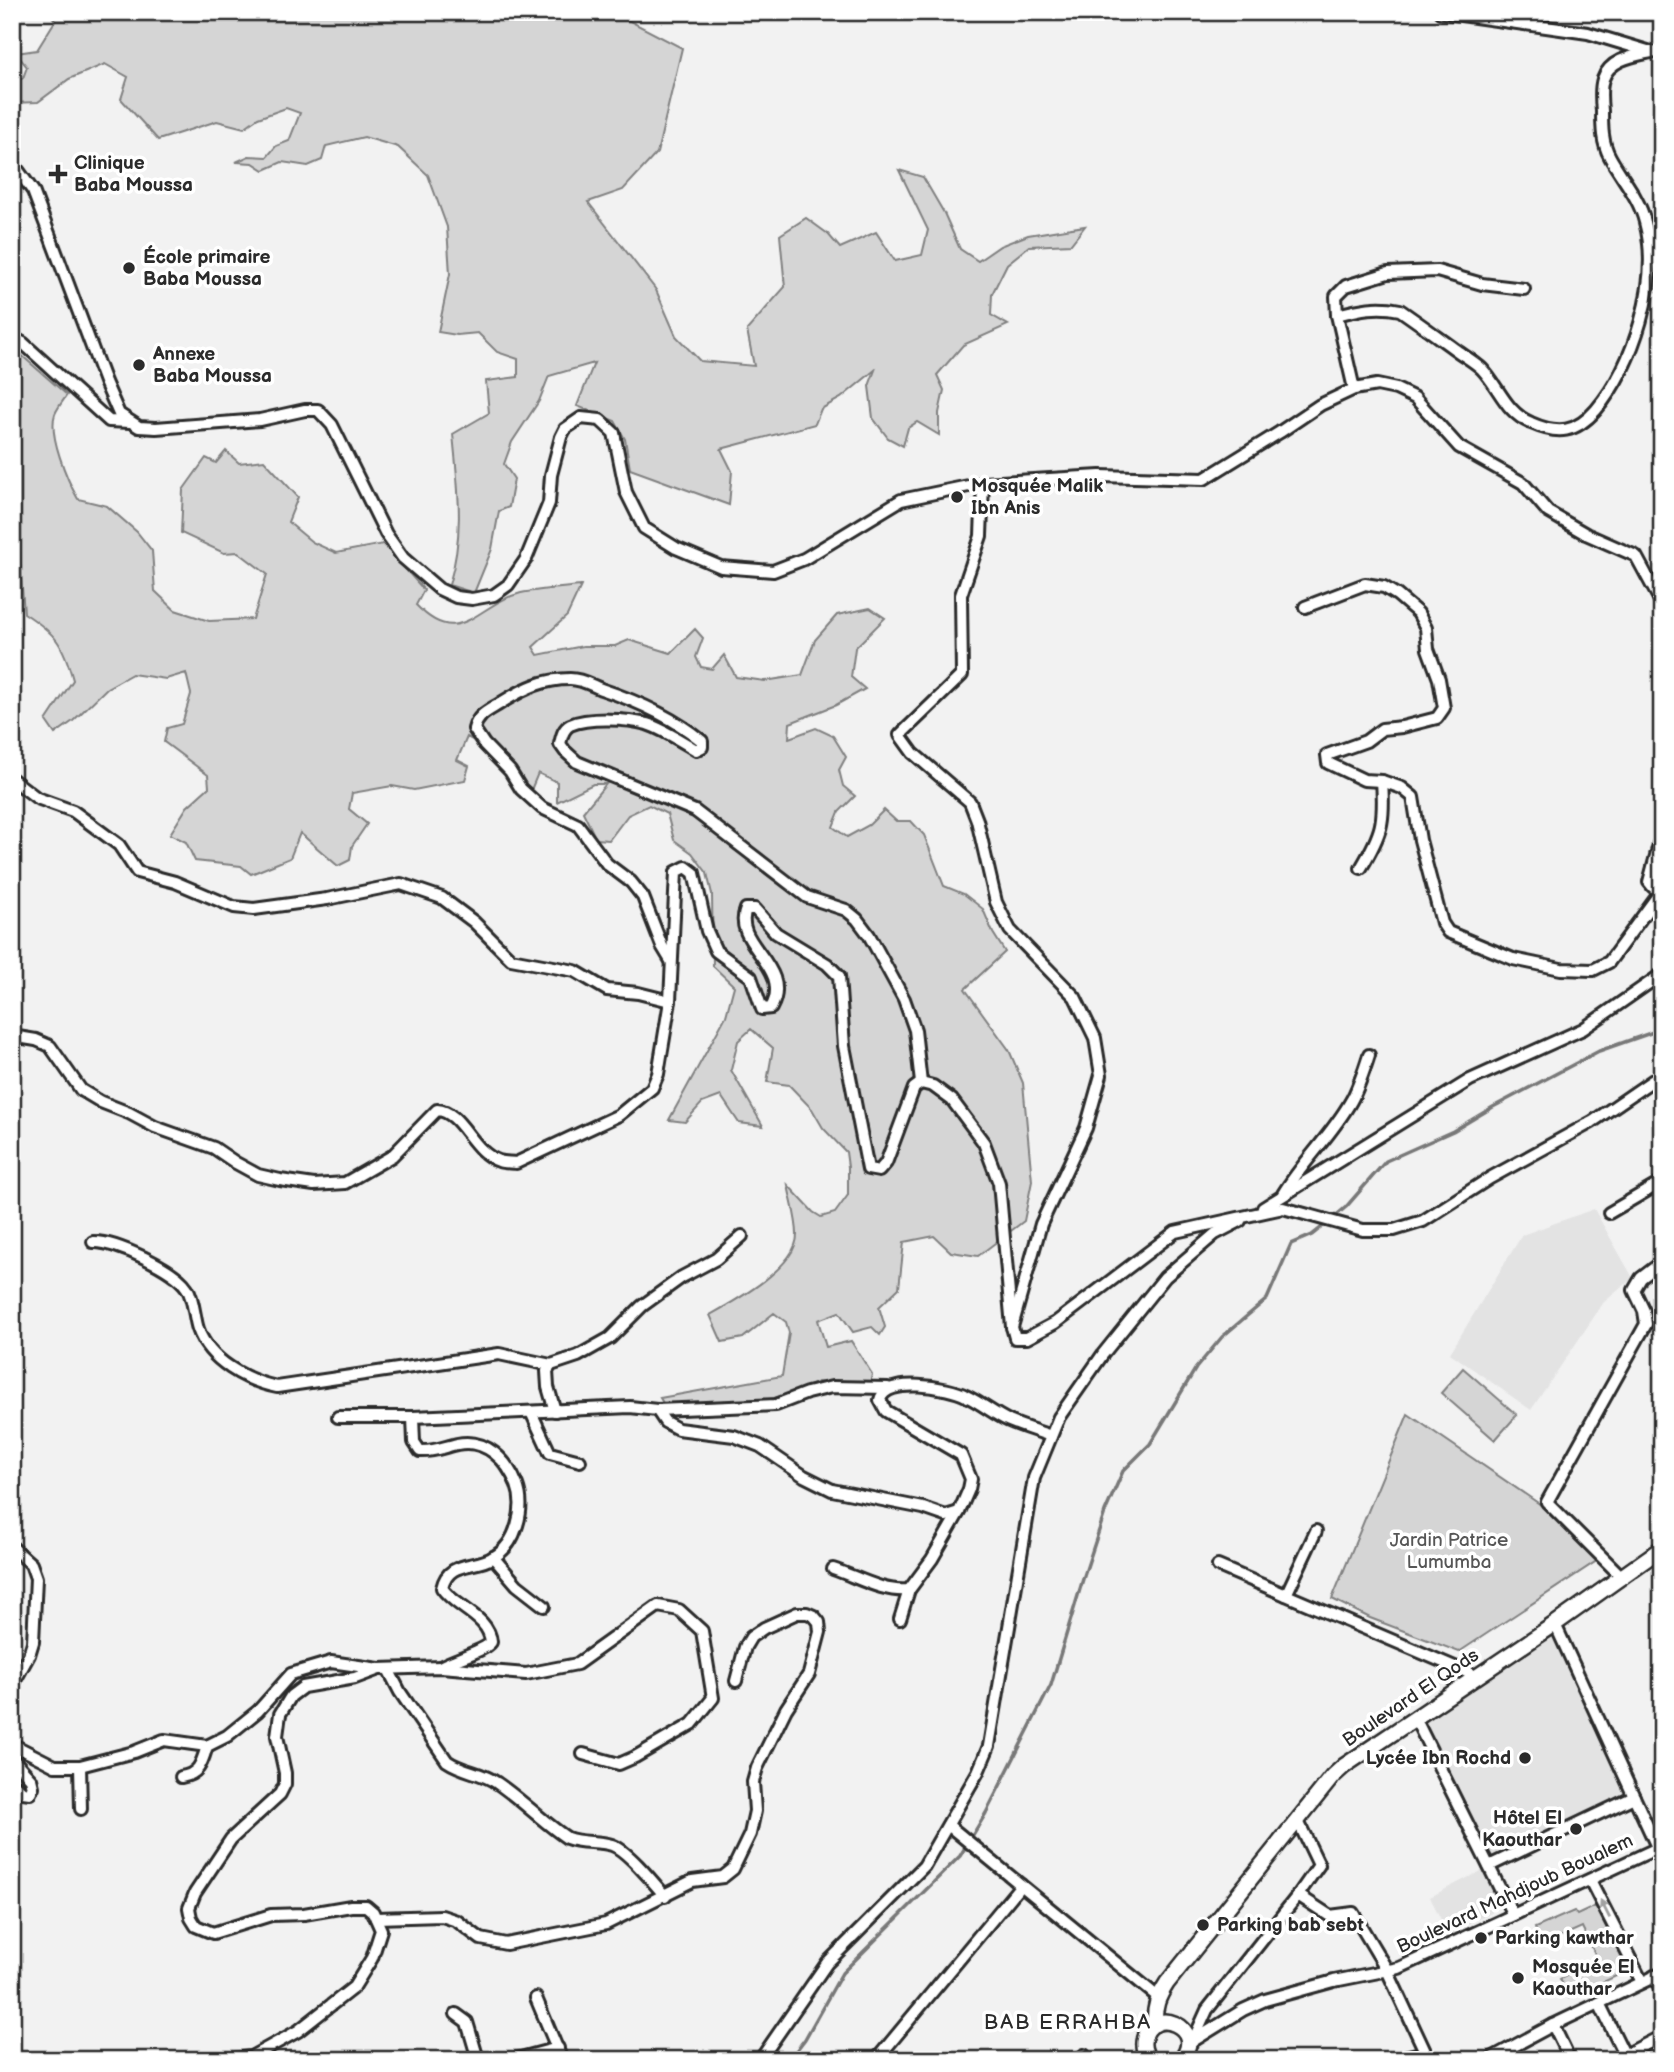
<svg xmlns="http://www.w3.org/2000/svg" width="1674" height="2072" viewBox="0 0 1674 2072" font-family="'Balsamiq Sans',sans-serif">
<rect width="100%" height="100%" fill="#f2f2f2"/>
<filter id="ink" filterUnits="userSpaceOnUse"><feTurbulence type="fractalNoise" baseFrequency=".0143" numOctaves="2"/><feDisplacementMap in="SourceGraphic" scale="14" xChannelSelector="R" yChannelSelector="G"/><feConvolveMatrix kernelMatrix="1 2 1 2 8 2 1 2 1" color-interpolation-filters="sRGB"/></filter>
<g filter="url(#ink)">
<g fill="#e3e3e3">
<polygon points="1594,1209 1633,1278 1604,1302 1531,1410 1450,1353 1522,1235"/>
<polygon points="1555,1633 1627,1795 1492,1861 1421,1720"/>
<polygon points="1485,1869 1503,1906 1448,1934 1430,1897"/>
</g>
<g fill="#d5d5d5" stroke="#808080" stroke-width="2">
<path d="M50,12H618L622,17L682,48L657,153L623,190L588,202L656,290L676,336L700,361L754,366L747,330L785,287L780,235L806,218L828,234L840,248L876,232L895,261L922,255L928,230L899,170L923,177L944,213L960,249L978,261L1000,246L1028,235L1085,226L1071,244L1029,246L1007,264L992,294L991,315L1008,325L963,345L937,375L944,390L939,413V435L917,422L908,428L903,446L888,438L873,418L869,386L875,370L841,398L821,409L815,424L721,449L732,471L729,505L630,469L625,439L615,421L577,406L594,363L549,376L539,401L512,442L504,464L514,479L509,507L499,511L492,549L474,593L449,585C465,532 458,488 453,434L489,413L486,381L518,377V359L497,352L478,333L457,335L438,332L450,274L447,227L428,175L398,147L364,137L326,146L322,160L308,166L282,162L264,170L253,163L236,162L249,156L267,157L276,146L289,141L300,113L286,108L258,118L244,128L217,121L158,140L121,99L128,77L105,64L69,79L38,102L12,103V83L23,78L27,67L16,53L37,50L55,21Z"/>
<path d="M20,354L67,395C63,401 58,407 55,414C48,434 67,480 78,499L107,506L137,532L152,551L155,591L175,610L209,621L253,619L267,574L238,552L224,553L181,533L183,490L206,458L216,463L226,451L239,463L264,460L298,497L288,522L312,542L336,553L383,544L424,590L416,605C460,651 476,604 521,593C540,589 561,588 581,586L567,616L533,647L538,655L583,646H615L629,640L671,653L695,629L703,638L696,657L701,667L712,669L724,655L736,677L765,681L802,675L815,640L837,615L870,608L885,618L855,648L851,677L865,689L836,705L790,723L789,738L816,728L833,736L846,757L839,770L843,786L855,796L839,812L833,827L847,837L869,825L884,810L896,821H911L924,835L944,886L964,894L983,909L993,933L1005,952L965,989L1009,1050L1023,1083L1032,1181L1024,1221L978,1256L951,1252L934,1236L904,1242L899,1288L879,1307L885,1327L880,1335L872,1327L853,1332L839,1312L818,1320L826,1347L851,1341L872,1374L870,1384L818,1382L786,1395L750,1404L663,1403L660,1398L782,1376L789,1333L786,1322L774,1313L743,1338L722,1342L710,1315C735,1301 797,1267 797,1235C797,1219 791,1201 788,1185L813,1212L821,1217L835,1213L848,1195V1167L846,1152L823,1128L812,1109L789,1085L767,1082L773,1048L751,1029L738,1041L731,1070L763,1126L739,1123L721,1096L702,1103L685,1122L669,1120L726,1016L734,986L713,966L712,894L707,873L692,853L674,840L667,814L649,805L628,815L609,840L596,839L583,812L606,784H593L557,802V782L538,773L531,790L506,775L499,754L467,737L457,760L469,766L465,780L414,790L392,786L352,793L349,809L367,824L352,846L350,860L338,866L300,833L290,858L251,874L241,866L195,861L186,842L170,834L187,807L209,787L208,775L164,742L167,728L182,724L191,694L186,673L166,679L132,674L107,688L73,721L55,734L46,721L73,680C63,643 56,634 24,613L17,525L12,499V356Z"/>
<polygon points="1463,1368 1517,1415 1495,1440 1441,1393"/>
<polygon points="1408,1414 1541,1505 1598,1560 1459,1652 1370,1618 1332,1599"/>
<polygon points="1598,1905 1629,1970 1569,1998 1560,1979 1598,1960 1582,1927 1542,1945 1535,1928 1574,1911 1577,1915"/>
</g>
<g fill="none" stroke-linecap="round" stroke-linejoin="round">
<g stroke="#787878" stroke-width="3.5">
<polyline points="1333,1218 1346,1207 1386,1161 1453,1131 1493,1107 1599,1051 1662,1029"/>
<polyline points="789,2060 805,2039 842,1973 960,1856 986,1813 1051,1685 1083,1579 1105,1512 1123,1471 1150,1444 1196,1368 1222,1337 1267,1299 1291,1244 1312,1235 1327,1223"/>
</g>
<defs>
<g id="minor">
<polyline points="1440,12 1588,33 1651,52 1662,53"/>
<polyline points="12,162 33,191 105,382 119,414 139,427 156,428 260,420 305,410 318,410 332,425 386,534 403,558 439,589 456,597 472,599 494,595 508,585 526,559 549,503 551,475 561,437 565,429 581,418 600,420 614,433 626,492 644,528 676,548 721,567 773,571 804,559 901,500 983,483 1100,476 1204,479 1280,432 1320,405 1354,389 1377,385 1396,389 1415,398 1459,447 1523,483 1548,512 1586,534 1636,556 1662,604"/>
<path d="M1337,315C1360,309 1377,305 1400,310C1419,323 1438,337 1456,350C1464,356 1475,362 1482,369C1499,387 1506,413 1531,423C1558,435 1576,433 1596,410C1634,365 1661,280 1645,222C1639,197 1622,179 1610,157C1602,143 1602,127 1602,111C1601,101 1600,88 1603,79C1610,59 1633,56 1651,52"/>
<polyline points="12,337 23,343 109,421 130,422"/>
<polyline points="1354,389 1337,315 1336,296 1346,286 1388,273 1437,271 1482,284 1524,289"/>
<polyline points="983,483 981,536 961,595 962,675 900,735 913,753 970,802 977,820 996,902 1010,930 1075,997 1095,1038 1101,1075 1086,1128 1041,1224 1012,1327 1015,1338 1027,1338 1055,1323 1175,1232 1283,1208 1363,1230 1394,1230 1423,1221 1490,1178 1592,1122 1662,1074"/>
<polyline points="1305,607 1365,584 1384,587 1397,595 1418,613 1426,628 1428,649 1439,679 1444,708 1437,718 1402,727 1382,729 1366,741 1327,755 1328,763 1364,780 1382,781 1402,788 1413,797 1420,840 1442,923 1448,932 1513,959 1561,969 1593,970 1609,962 1662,890"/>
<polyline points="12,779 37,798 73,811 119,845 137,872 175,882 234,907 254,909 327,899 401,884 442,898 474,922 511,959 575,971 607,990 638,993 670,1001"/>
<polyline points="1662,833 1649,882 1653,887 1662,889"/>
<path d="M1361,868C1382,833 1385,822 1382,781"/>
<path d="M671,961L662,946L643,897L631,882L607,864L578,825L542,808L521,789L510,771L484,744L474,729C478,713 491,710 504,701C525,688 544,679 570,679C582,679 591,685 601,689C637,701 673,717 702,741V747L696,750C681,741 663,729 647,724C628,719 588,717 570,725C563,729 562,736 560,744L565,751L577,762L695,811L807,897L846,910L857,919L869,935L904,999L915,1030L921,1083"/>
<path d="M12,1036L36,1040L50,1046L81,1090L101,1102L129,1113L155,1127L214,1148L236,1163L258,1175L280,1180L314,1185L345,1183L392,1156L437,1110C462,1111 471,1152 499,1161C504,1163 511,1162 516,1163L619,1115L652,1088L658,1074L670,1001L676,872L686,867L694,873L707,931L716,951L751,977L762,1009L771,1008C794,966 731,944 746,909H755L776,933L827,964L839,976L844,1046L868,1169L879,1171L886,1163L914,1088L921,1083L933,1086L952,1100L984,1143L999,1183L1012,1327"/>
<path d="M1283,1194C1303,1161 1332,1135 1351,1101C1359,1087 1364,1070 1369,1055"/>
<polyline points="1263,1208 1470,1080 1583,1029 1662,974"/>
<polyline points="1609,1213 1662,1182"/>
<path d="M93,1242C115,1241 175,1269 187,1288C194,1299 194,1317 198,1329C209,1361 247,1381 277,1387L499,1354L551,1365"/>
<path d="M657,1410L665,1422L678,1429L734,1436L760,1446L804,1476L832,1490L923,1508L946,1516L959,1512L969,1489L971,1479L961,1455L886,1411L880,1400C886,1376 949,1387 966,1396C981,1403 994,1414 1009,1421C1023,1427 1037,1431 1051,1436"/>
<polyline points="555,1411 548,1387 547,1371 551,1365 578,1356 610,1338 642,1306 682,1277 716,1259 742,1236"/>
<polyline points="531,1412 550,1453 580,1461"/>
<polyline points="338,1417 413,1417 630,1407 657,1410 776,1405 807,1393 832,1387 888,1388"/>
<path d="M413,1417L414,1442L420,1451C433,1452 444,1447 457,1444C486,1438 507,1460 517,1485C526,1509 516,1544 494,1557C474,1569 448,1560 442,1588C455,1608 489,1616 491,1642C486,1650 455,1659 442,1666"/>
<polyline points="12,1547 31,1564 36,1578 33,1642 29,1655 12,1686"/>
<polyline points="493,1557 517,1585 544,1606"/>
<polyline points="1218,1566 1476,1676"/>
<path d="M833,1569C857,1577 884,1593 909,1590"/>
<polyline points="1620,1575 1547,1502 1646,1324 1644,1311 1634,1290 1641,1278 1662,1262"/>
<polyline points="1286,1595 1316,1531"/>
<polyline points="900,1619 909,1590 932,1559 959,1512"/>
<polyline points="1555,1624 1662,1858"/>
<path d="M388,1669L400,1692L447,1761C463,1772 482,1772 497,1783C522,1800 543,1822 567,1838C582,1844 597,1840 612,1845C627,1850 654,1883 665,1896"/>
<polyline points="1415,1718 1513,1915"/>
<polyline points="12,1744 55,1766 80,1766 134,1752 164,1740 207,1746 227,1736 258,1711 291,1674 331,1662 379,1669"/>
<polyline points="12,1758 31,1779 33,1787 30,1793 23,1792 12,1783"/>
<polyline points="80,1766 81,1809"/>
<path d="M181,1777C200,1774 202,1762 207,1746"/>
<polyline points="1297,1819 1319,1865 1298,1895"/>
<polyline points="948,1825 1021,1885"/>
<polyline points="1489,1866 1634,1797"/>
<polyline points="1590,1880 1642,1982"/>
<polyline points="376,1918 442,1916 457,1921 481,1939 506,1944 606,1924 692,1881 723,1877 733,1869 750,1834 755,1811 753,1782 757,1768 786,1709 809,1674 820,1632 819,1622 814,1616 807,1613 797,1613 764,1628 751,1637 745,1647 736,1681"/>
<polyline points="1654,1976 1662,1993"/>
<polyline points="536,1998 562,2060"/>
<polyline points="1599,2003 1627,2060"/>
<polyline points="456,2014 467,2022 477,2056 484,2060"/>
<polyline points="1553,2025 1570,2060"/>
<polyline points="1193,2041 1207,2010 1298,1895 1330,1916 1353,1913 1387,1970 1429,2060"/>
<polyline points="1188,2047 1193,2041 1243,2010 1265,2000 1334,1981 1399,1968 1662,1846"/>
<polyline points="227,2060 251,2057 298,2031 354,1987 372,1958 381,1930 373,1912 366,1906 351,1906 304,1914 271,1915 213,1933 196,1926 191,1918 189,1908 195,1893 231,1839 280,1794 285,1784 285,1773 277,1736 280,1714 291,1696 303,1687 355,1678 379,1669 441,1667 526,1674 577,1664 658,1606 679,1610 702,1631 713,1698 692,1724 635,1757 619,1764 583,1754"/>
<polyline points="513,2060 558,2048"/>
<polyline points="760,2060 827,1963 924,1866 978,1772 989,1746 1034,1478 1059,1417 1103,1354 1165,1277 1215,1234 1240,1221"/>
<polyline points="876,2060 1021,1885 1158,1997"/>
<polyline points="1080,2060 1084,2055"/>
<polyline points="1392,2060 1425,2052"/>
<polyline points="1488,2060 1553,2025 1662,1973"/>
<polyline points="1615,2060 1662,2036"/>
</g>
<g id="major">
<path d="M1155,2024C1154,2007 1158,1997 1167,1983L1333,1776L1344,1766L1555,1624L1662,1548"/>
<path d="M1150,2060C1145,2054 1142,2047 1144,2039C1151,2005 1208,2026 1181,2060"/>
</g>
</defs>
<use href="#minor" stroke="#2b2b2b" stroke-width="16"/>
<use href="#major" stroke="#2b2b2b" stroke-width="19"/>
<use href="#minor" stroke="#fff" stroke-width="10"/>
<use href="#major" stroke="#fff" stroke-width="14"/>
</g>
<defs><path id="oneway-solid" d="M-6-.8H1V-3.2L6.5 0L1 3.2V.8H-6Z" transform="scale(1.75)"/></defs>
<use fill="#a0a0a0" href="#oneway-solid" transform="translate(1605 1909) rotate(-117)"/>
</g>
<g fill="#2b2b2b" stroke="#fff" stroke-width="2.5">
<path d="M54.5 163.5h7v7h7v7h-7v7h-7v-7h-7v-7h7z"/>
<circle cx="129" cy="268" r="7"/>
<circle cx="139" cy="365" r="7"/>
<circle cx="957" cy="497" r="7"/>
<circle cx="1525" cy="1758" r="7"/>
<circle cx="1576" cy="1829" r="7"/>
<circle cx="1203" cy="1925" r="7"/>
<circle cx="1481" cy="1938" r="7"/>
<circle cx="1518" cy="1978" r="7"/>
</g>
<g text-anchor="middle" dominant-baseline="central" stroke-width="7" stroke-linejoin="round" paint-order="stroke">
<g font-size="19" font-weight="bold" fill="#2b2b2b" stroke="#fff" text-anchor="start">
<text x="74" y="163">Clinique<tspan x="74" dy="22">Baba Moussa</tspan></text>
<text x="143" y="257">École primaire<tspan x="143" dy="22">Baba Moussa</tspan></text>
<text x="153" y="354">Annexe<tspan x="153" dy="22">Baba Moussa</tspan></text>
<text x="971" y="486">Mosquée Malik<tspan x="971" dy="22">Ibn Anis</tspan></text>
<text x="1511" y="1758" text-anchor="end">Lycée Ibn Rochd</text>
<text x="1562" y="1818" text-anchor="end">Hôtel El<tspan x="1562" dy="22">Kaouthar</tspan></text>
<text x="1217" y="1925">Parking bab sebt</text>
<text x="1495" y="1938">Parking kawthar</text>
<text x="1532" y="1967">Mosquée El<tspan x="1532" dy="22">Kaouthar</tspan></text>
</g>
<g font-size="19" fill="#565656" stroke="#fff">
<text x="1449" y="1540">Jardin Patrice<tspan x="1449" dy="22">Lumumba</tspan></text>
</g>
<g font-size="19" fill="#2b2b2b" stroke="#fff">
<text transform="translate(1411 1698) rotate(-34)">Boulevard El Qods</text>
<text transform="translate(1515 1894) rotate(-25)">Boulevard Mahdjoub Boualem</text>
</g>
<g font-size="21" letter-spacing="2" fill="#2b2b2b" stroke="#fff">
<text x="1068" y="2022">BAB ERRAHBA</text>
</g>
</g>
<rect width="1674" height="2072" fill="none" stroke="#fff" stroke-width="42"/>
<rect x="21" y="21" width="1632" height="2030" fill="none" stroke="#2b2b2b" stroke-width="2.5" filter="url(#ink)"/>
</svg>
